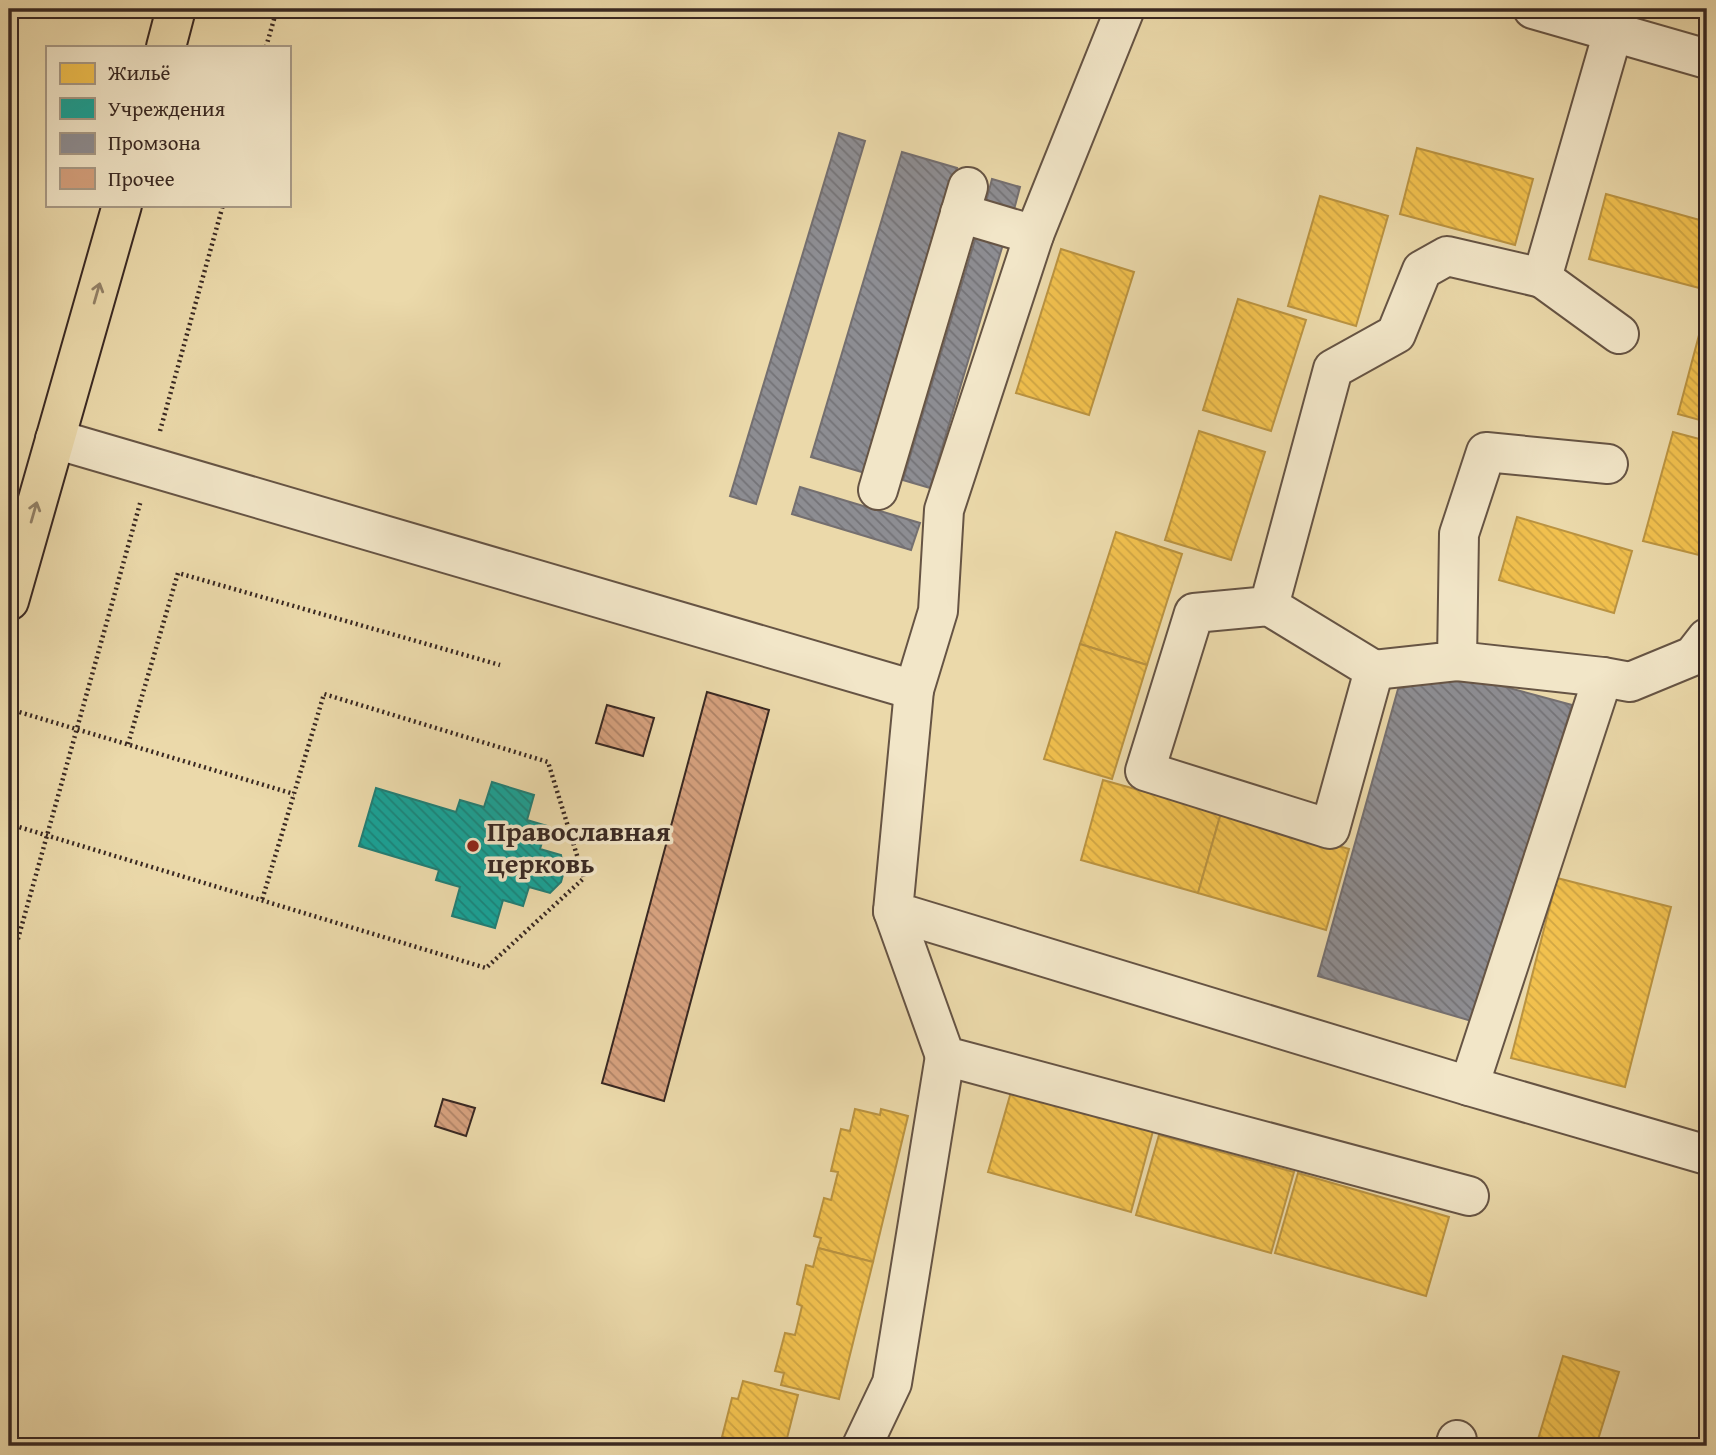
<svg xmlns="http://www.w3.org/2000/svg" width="1716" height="1455" viewBox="0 0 1716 1455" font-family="'Gentium Book Plus',serif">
<defs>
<pattern id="homes-back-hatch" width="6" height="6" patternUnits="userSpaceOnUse" patternTransform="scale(1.75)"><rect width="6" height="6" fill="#f2c14e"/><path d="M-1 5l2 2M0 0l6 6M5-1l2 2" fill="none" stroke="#d0a644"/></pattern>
<pattern id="public-back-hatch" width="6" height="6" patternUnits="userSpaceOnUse" patternTransform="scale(1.75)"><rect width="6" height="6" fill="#17a398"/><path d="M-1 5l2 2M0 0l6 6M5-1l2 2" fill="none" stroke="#16857c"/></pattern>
<pattern id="industry-back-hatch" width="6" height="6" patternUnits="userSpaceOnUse" patternTransform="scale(1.75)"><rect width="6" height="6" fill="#8d8d92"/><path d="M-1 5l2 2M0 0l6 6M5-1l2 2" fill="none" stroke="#747377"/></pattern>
<pattern id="building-back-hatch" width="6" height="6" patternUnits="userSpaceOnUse" patternTransform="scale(1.75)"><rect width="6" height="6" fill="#d6a17e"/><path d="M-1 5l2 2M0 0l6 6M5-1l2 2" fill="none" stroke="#af8367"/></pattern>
</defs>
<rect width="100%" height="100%" fill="#ebd9aa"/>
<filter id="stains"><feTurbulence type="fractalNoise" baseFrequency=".00286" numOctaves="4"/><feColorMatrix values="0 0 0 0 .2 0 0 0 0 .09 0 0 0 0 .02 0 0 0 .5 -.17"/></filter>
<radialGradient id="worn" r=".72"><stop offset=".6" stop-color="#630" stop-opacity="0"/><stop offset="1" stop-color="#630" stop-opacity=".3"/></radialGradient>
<g fill="url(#homes-back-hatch)" stroke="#ba9341" stroke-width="2">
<polygon points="1417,148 1533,179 1515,245 1400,214"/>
<polygon points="1606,194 1707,222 1707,272 1703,289 1589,259"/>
<polygon points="1320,196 1388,216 1356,326 1288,306"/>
<polygon points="1061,249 1134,272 1089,415 1016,393"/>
<polygon points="1238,299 1306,320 1271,431 1203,410"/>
<polygon points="1707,305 1707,422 1678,414"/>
<polygon points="1199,431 1265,452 1231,560 1165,540"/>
<polygon points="1673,432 1707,441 1707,557 1643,541"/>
<polygon points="1517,517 1632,551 1614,613 1499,580"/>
<polygon points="1116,532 1182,554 1147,665 1080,644"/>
<polygon points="1080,644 1147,665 1112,779 1044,759"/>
<polygon points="1103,780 1221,813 1198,893 1081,860"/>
<polygon points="1221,813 1349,849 1326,930 1198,893"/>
<polygon points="1557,878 1671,907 1625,1087 1511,1058"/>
<polygon points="1011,1092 1153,1131 1131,1212 988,1172"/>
<polygon points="855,1109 880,1115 881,1109 908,1116 873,1262 818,1248 821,1238 814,1236 824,1198 831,1200 838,1172 831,1171 841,1129 850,1131"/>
<polygon points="1159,1135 1294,1172 1271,1253 1136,1215"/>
<polygon points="1298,1173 1449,1217 1426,1296 1275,1253"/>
<polygon points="818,1248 873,1262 839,1399 781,1385 784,1373 775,1371 785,1333 795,1335 802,1306 797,1304 806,1265 813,1267"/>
<polygon points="1563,1356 1619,1372 1596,1446 1536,1446"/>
<polygon points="743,1381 798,1395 785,1446 725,1446 727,1438 722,1437 732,1398 738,1399"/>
</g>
<polygon fill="url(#public-back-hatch)" stroke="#217e75" stroke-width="2" points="492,782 534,795 527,820 547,826 540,849 561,855 564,871 561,882 550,893 529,887 523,906 503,900 495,928 452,916 460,887 436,880 439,870 359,846 376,788 456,812 460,800 484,807"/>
<g fill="url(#industry-back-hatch)" stroke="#746f70" stroke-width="2">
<polygon points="839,133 865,141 756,504 730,496"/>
<polygon points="902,152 957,168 865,473 811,457"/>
<polygon points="992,179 1020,187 1012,217 984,209"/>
<polygon points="977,233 1004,241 930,488 903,480"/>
<polygon points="800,487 920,523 911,550 792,514"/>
<polygon points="1461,675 1572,705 1475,1022 1318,976 1398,689"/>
</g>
<g fill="url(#building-back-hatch)" stroke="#392822" stroke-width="2">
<polygon points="707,692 769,710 664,1101 602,1083"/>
<polygon points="607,705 654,718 643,756 596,743"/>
<polygon points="443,1099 475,1108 466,1136 435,1126"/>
</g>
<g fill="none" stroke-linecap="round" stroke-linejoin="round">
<defs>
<g id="minor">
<polyline points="1533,9 1707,59"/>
<polyline points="960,213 1034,235"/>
<polyline points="1542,278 1619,334"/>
<polyline points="55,439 914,690 938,611 944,510 1034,235 1125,9"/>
<polyline points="878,490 968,187"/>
<polyline points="1269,606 1374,670 1330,829 1145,771 1194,613 1269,606 1333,369 1396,334 1422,270 1447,256 1542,278 1613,32"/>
<polyline points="1457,661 1603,677 1630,682 1693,656 1707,638"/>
<polyline points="1374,670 1457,661 1459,534 1486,452 1608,464"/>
<polyline points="914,690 893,911 1469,1086 1707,1155"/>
<polyline points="893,911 945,1056 1469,1196"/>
<polyline points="1469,1086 1603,677"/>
<polyline points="862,1446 892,1383 945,1056"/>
<polyline points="1455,1446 1457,1440"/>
</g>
<g id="major">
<polyline points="166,47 176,9"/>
<polyline points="9,601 122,205"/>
</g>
</defs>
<use href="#minor" stroke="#665444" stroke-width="42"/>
<use href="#major" stroke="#392822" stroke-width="42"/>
<g stroke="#392822" stroke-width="4.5" stroke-dasharray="2 3.5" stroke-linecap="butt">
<polyline points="266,47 277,9"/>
<polyline points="9,343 13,328"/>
<polyline points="160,431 223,205"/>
<polyline points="9,709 294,794"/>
<polyline points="128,744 178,573 500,665"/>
<polyline points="9,824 486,968 584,878 548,762 324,694 262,900"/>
<polyline points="9,971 141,500"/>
</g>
<use href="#minor" stroke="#f2e6c8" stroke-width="38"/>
<use href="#major" stroke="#ebd9aa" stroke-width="38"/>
</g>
<defs><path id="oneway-shaft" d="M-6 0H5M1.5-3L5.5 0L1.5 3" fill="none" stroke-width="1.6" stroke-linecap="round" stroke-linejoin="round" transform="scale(1.75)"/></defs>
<g stroke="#928066">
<use href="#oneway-shaft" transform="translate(97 293) rotate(-74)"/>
<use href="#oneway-shaft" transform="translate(34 512) rotate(-74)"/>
</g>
<circle fill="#8f2418" stroke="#f2e6c8" stroke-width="2.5" cx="473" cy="846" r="7"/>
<g text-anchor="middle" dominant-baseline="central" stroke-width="7" stroke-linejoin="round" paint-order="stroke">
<g font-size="28" font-weight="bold" fill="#392822" stroke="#f2e6c8" text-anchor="start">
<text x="487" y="830">Православная<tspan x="487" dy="32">церковь</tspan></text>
</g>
</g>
<rect width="1716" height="1455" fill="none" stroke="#ebd9aa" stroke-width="35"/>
<rect x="10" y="10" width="1695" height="1434" fill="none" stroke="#392822" stroke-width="3.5"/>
<rect x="18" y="18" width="1681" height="1420" fill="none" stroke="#392822" stroke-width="2"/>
<rect x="46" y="46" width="245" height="161" fill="#f2e6c8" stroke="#a89a86" stroke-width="2"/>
<rect x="60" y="63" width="35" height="21" fill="#f2c14e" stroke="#a89a86" stroke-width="2"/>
<text x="108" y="80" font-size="21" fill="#392822">Жильё</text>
<rect x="60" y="98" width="35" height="21" fill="#17a398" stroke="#a89a86" stroke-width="2"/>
<text x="108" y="116" font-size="21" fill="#392822">Учреждения</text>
<rect x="60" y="133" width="35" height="21" fill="#8d8d92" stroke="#a89a86" stroke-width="2"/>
<text x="108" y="150" font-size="21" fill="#392822">Промзона</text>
<rect x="60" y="168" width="35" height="21" fill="#d6a17e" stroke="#a89a86" stroke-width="2"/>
<text x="108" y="186" font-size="21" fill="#392822">Прочее</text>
<rect width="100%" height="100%" filter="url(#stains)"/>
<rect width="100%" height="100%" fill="url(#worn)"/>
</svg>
